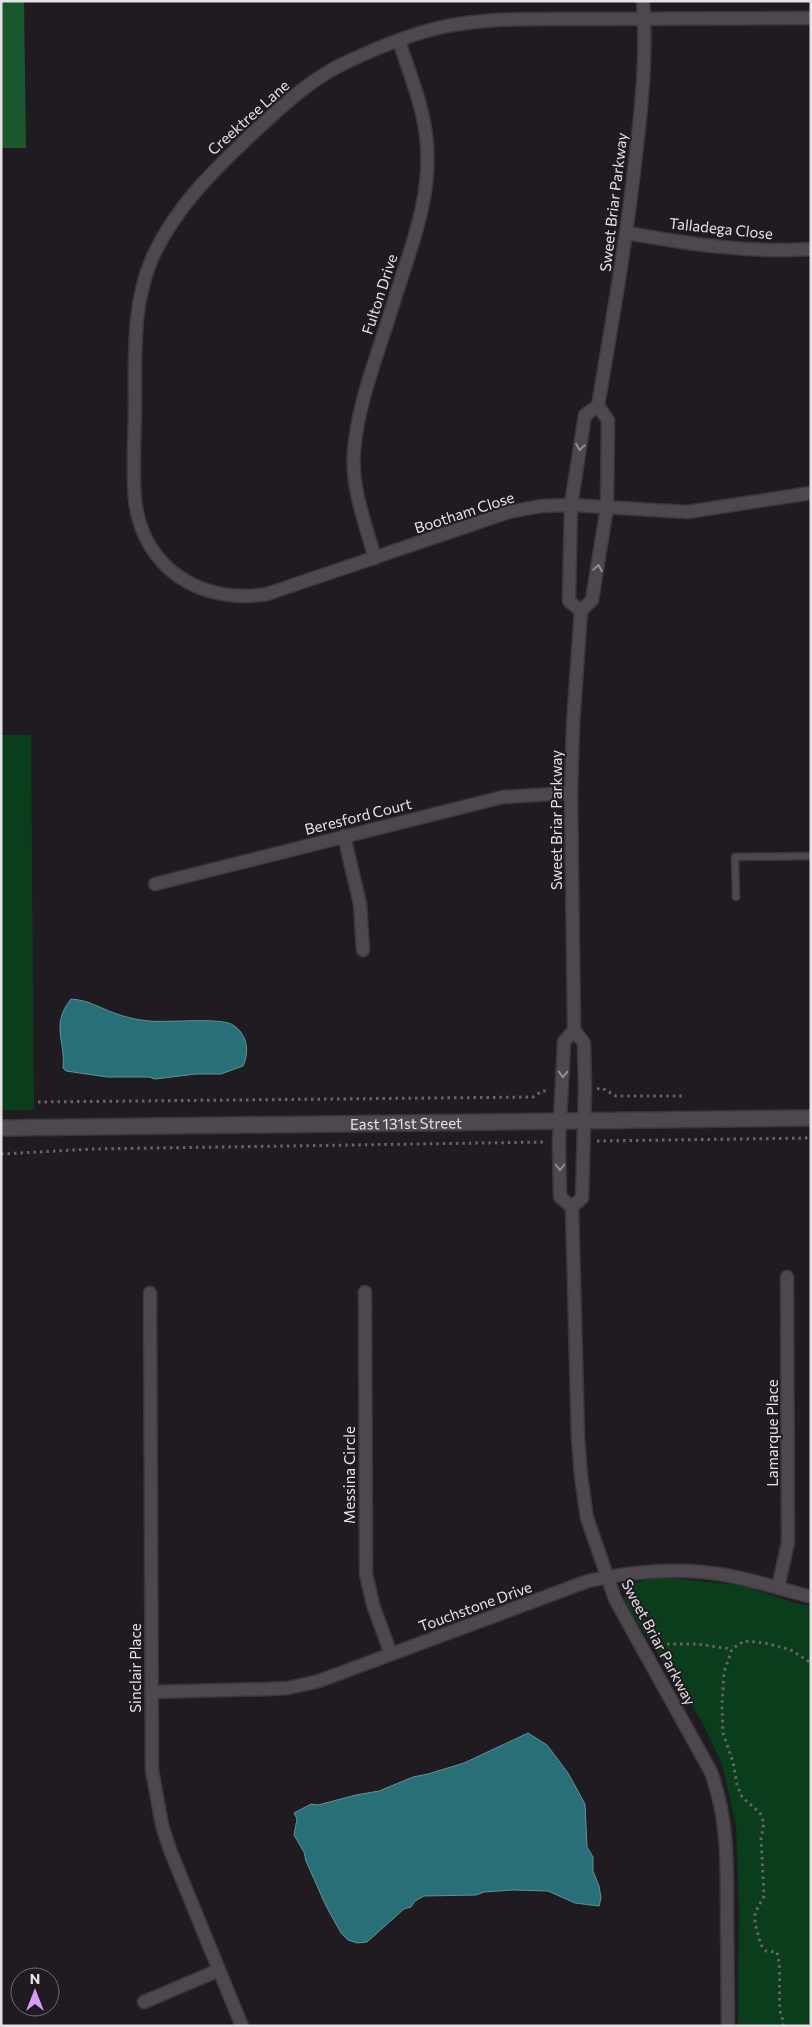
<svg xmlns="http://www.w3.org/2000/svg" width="812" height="2027" viewBox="0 0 812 2027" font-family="Commissioner,sans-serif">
<rect width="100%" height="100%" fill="#201b21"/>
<g fill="#0a3d1c">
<polygon points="1,735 31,735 34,1110 1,1110"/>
<polygon points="656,1577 740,1585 796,1603 811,1606 811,2026 738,2026 739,1906 736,1825 722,1764 701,1720 628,1608 625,1599 628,1585"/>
</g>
<polygon fill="#19572d" points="1,1 24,1 26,148 1,148"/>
<g fill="#286f78" stroke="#619299">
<path d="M71,999C88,1000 98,1007 114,1013C125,1017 137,1020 149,1021C166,1023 222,1017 233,1025C247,1034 250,1051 243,1066L221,1074H196L155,1079L149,1077H107L66,1071L63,1068C66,1042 50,1025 71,999Z"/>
<polygon points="528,1733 547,1745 568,1773 585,1804 587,1847 593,1857 593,1871 599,1886 601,1898 599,1906 575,1903 548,1891 513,1890 484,1892 476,1895 424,1896 415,1901 411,1907 404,1909 367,1942 357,1943 348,1940 341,1933 326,1906 306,1861 304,1852 294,1835 297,1819 294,1813 311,1804 318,1805 356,1795 379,1791 413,1777 428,1774 464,1763"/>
</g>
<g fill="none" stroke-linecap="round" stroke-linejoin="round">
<defs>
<polyline id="service" points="736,897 735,857 811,856"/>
<g id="minor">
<path d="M811,18C736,18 661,18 586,19C537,19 486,17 438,28C408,35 377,48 349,61C311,78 281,107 251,135C213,171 177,206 154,254C132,301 135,354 135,405C135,435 132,470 135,500C143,569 202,605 267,594L509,512L541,506L571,505L687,512L811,493"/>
<path d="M627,233C690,244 747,253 811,249"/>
<path d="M375,558C365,523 351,487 354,451C357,416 367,384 378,351C388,321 397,291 407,261C419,224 430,186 427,146C425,110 410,75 399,41"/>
<polyline points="581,611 569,601 571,505 585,415 598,406"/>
<polyline points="344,836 360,904 363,950"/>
<polyline points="155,884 503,797 571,793"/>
<path d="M574,1030L564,1042L559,1142L560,1197L572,1207L578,1438L581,1476L587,1518L615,1599L711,1772C728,1820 727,1861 727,1911C727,1950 728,1988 728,2026"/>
<path d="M572,1207L582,1198L585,1089L584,1043L574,1030L571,793L573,724L581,611L592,600L607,507L608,420L598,406C612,322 627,238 636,153C642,103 647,52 643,1"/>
<polyline points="365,1292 366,1574 373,1605 391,1654"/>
<polyline points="150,1293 152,1770 162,1825 170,1850 242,2026"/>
<polyline points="778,1588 788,1542 787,1277"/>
<path d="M151,1692L269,1689L288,1688L319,1681L588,1581C633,1571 680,1567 725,1575C754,1580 782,1589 811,1597"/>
<polyline points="144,2002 219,1970"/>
</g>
<g id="tertiary">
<path id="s1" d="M1,1128L811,1118"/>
</g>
</defs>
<use href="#service" stroke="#3a363b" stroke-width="9"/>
<use href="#minor" stroke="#3a363b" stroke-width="15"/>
<use href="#tertiary" stroke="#3a363b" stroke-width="18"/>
<g stroke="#676368" stroke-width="3" stroke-dasharray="2.5 4" stroke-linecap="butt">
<polyline points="597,1089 602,1088 616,1096 684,1096"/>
<polyline points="38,1102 533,1097 542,1091 548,1091"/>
<polyline points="597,1141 811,1138"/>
<polyline points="1,1154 93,1149 545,1142"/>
<polyline points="654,1644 697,1644 732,1649"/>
<path d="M783,2026C784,2020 781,2016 780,2010C778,1991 782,1971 777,1952L766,1951L761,1945L755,1923V1913L764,1896L761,1838L764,1823L760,1813L742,1797L737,1785L733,1762L723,1733L722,1705L724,1672L732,1649L744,1641L765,1643L791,1650L811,1663"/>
</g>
<use href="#service" stroke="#4d484e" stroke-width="6"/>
<use href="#minor" stroke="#4d484e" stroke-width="12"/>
<use href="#tertiary" stroke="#4d484e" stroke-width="15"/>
</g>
<defs><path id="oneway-chevron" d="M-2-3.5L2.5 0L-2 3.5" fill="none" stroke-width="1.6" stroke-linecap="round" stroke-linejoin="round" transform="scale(1.25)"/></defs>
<g stroke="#918d92">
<use href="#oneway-chevron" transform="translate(580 447) rotate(99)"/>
<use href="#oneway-chevron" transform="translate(598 568) rotate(-81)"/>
<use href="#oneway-chevron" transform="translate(563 1074) rotate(92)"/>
<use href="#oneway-chevron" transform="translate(560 1167) rotate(90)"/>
</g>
<g text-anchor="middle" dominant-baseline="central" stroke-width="4" stroke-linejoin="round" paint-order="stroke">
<g font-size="15" fill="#e5e2e6" stroke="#201b21">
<text transform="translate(248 117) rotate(-42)">Creektree Lane</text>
<text transform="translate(613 202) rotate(-83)">Sweet Briar Parkway</text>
<text transform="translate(721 228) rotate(6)">Talladega Close</text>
<text transform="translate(379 294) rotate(-72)">Fulton Drive</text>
<text transform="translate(464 512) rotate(-18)">Bootham Close</text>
<text transform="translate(358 816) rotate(-14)">Beresford Court</text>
<text transform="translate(556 820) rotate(-90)">Sweet Briar Parkway</text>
<text stroke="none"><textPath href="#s1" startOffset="405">East 131st Street</textPath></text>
<text transform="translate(772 1433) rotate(-90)">Lamarque Place</text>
<text transform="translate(349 1475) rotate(-90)">Messina Circle</text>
<text transform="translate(475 1606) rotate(-20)">Touchstone Drive</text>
<text transform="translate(659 1642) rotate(62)">Sweet Briar Parkway</text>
<text transform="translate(135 1668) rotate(-90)">Sinclair Place</text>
</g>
</g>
<rect width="812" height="2027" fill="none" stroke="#e5e2e6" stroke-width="5"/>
<g transform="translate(35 1992)"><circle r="24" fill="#201b21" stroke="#6f6b70"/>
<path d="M0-4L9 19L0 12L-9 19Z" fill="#d59cfb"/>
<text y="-8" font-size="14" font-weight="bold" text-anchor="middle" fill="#e5e2e6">N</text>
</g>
</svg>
